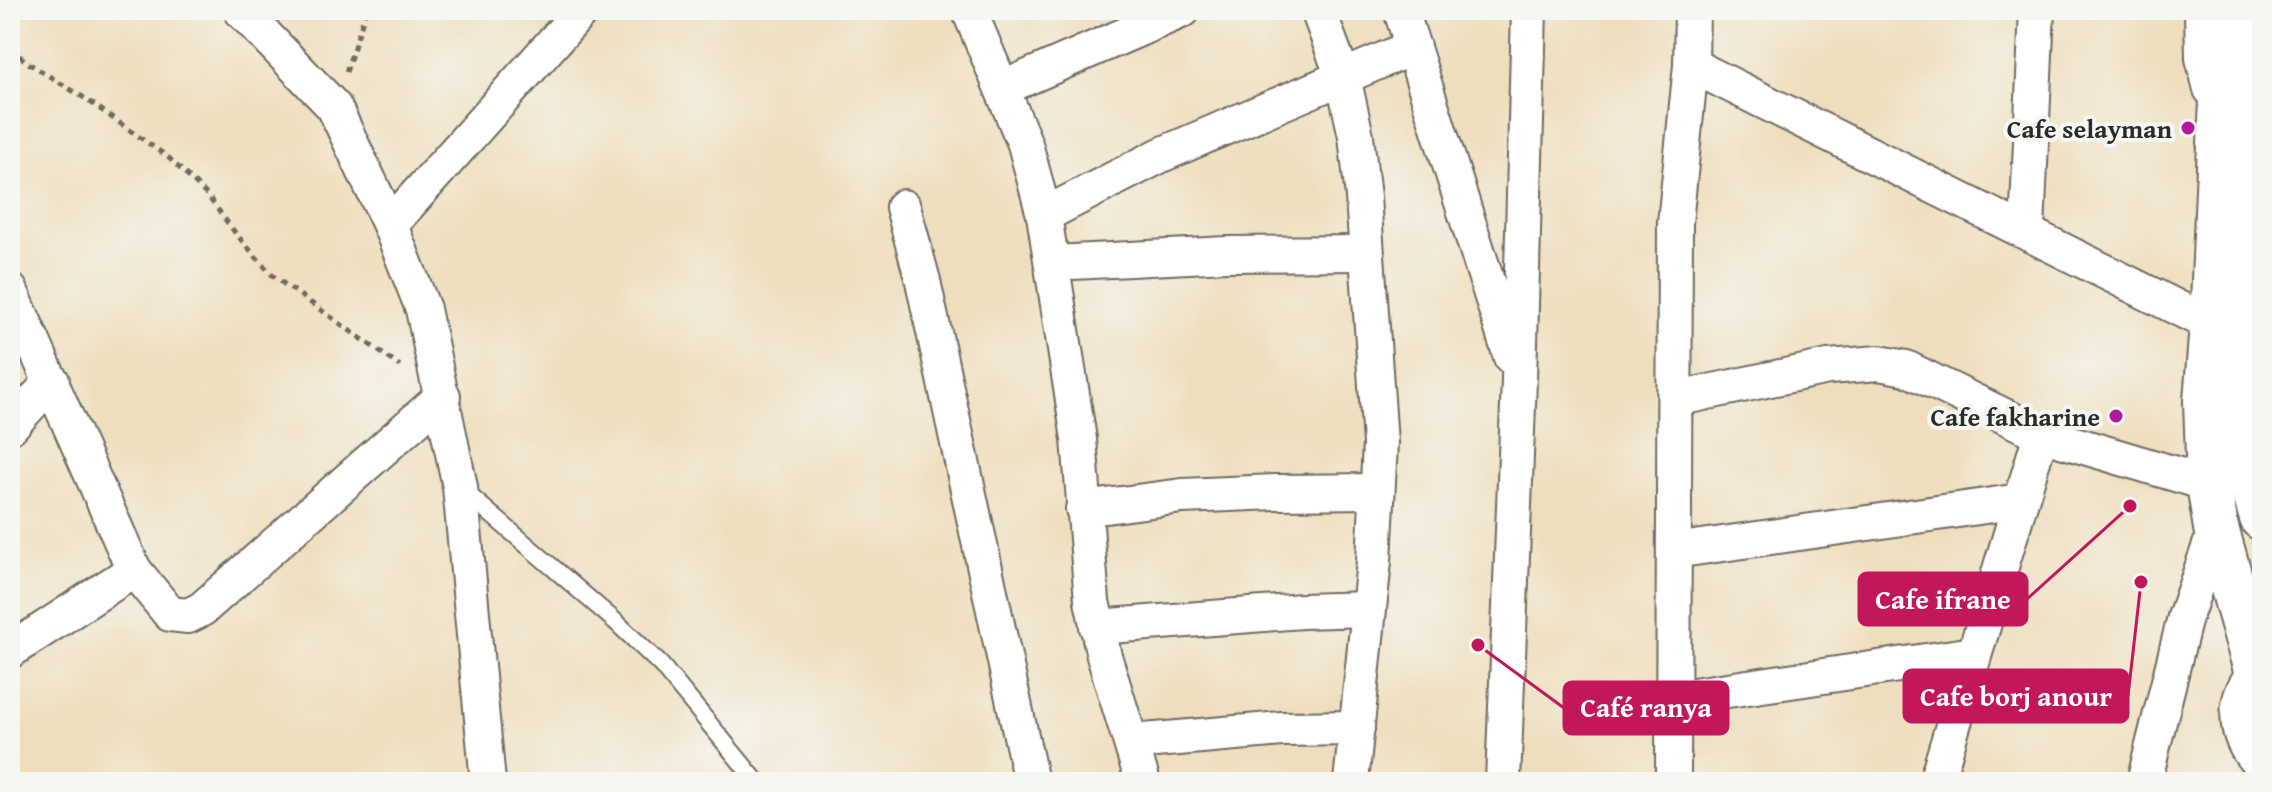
<svg xmlns="http://www.w3.org/2000/svg" width="2272" height="792" viewBox="0 0 2272 792" font-family="'Gentium Book Plus',serif">
<rect width="100%" height="100%" fill="#f6f6f2"/>
<filter id="ink" filterUnits="userSpaceOnUse"><feTurbulence type="fractalNoise" baseFrequency=".0125" numOctaves="2"/><feDisplacementMap in="SourceGraphic" scale="16" xChannelSelector="R" yChannelSelector="G"/><feConvolveMatrix kernelMatrix="1 2 1 2 8 2 1 2 1" color-interpolation-filters="sRGB"/></filter>
<filter id="wash" filterUnits="userSpaceOnUse"><feTurbulence type="fractalNoise" baseFrequency=".006" numOctaves="4" result="noise"/><feDisplacementMap in="SourceGraphic" scale="32" xChannelSelector="R" yChannelSelector="G"/><feGaussianBlur stdDeviation="1.8" result="paint"/><feColorMatrix in="noise" values="0 0 0 0 0 0 0 0 0 0 0 0 0 0 0 0 0 1.4 0 .05"/><feComposite in="paint" operator="in"/></filter>
<g filter="url(#wash)">
<rect width="100%" height="100%" fill="#efdebd"/>
</g>
<g filter="url(#ink)">
<g fill="none" stroke-linecap="round" stroke-linejoin="round">
<defs>
<polyline id="lane" points="464,491 616,622 661,665 757,782"/>
<g id="street">
<polyline points="241,10 334,107 390,225 423,309 460,487 488,782"/>
<polyline points="969,10 1025,144 1044,215 1079,439 1092,601 1104,656 1143,782"/>
<polyline points="1318,10 1343,77 1356,136 1363,197 1380,443 1374,561 1351,782"/>
<polyline points="1401,10 1511,357"/>
<polyline points="2202,10 2203,58 2211,89"/>
<polyline points="1691,65 1692,10"/>
<polyline points="1003,88 1183,10"/>
<polyline points="903,207 923,281 1031,782"/>
<polyline points="1044,215 1161,155 1413,47"/>
<polyline points="390,225 582,10"/>
<polyline points="2027,230 2037,10"/>
<polyline points="1053,263 1227,254 1366,253"/>
<polyline points="10,290 134,570 170,614 188,616 202,609 443,396"/>
<polyline points="1675,399 1828,367 1879,363 1906,368 2041,434"/>
<polyline points="10,427 52,381"/>
<polyline points="1083,509 1182,496 1276,492 1376,491"/>
<polyline points="1674,551 2020,501"/>
<polyline points="1097,627 1302,611 1368,609"/>
<polyline points="10,651 134,570"/>
<polyline points="1673,698 1974,654"/>
<polyline points="1132,742 1282,729 1357,728"/>
<polyline points="1503,782 1519,380 1529,10"/>
<polyline points="1673,782 1675,223 1691,65 2212,325"/>
<polyline points="1936,782 2041,434 2209,484"/>
<polyline points="2144,782 2185,617 2216,528"/>
</g>
<g id="secondary">
<polyline points="2226,10 2212,325 2206,401 2209,484 2216,528 2258,677"/>
<polyline points="2260,10 2240,402 2249,473 2262,518"/>
<path d="M2262,673C2236,696 2238,736 2262,759"/>
</g>
</defs>
<use href="#lane" stroke="#706a5e" stroke-width="20"/>
<use href="#street" stroke="#706a5e" stroke-width="38"/>
<use href="#secondary" stroke="#706a5e" stroke-width="48"/>
<g stroke="#706a5e" stroke-width="5" stroke-dasharray="6 6" stroke-linecap="butt">
<polyline points="10,48 28,63 86,99 169,158 207,195 236,234 273,276 400,366"/>
<polyline points="346,72 366,10"/>
</g>
<use href="#lane" stroke="#fff" stroke-width="16"/>
<use href="#street" stroke="#fff" stroke-width="34"/>
<use href="#secondary" stroke="#fff" stroke-width="44"/>
</g>
</g>
<g fill="#b5179e" stroke="#f6f6f2" stroke-width="3">
<circle cx="2188" cy="128" r="8"/>
<circle cx="2116" cy="416" r="8"/>
</g>
<g text-anchor="middle" dominant-baseline="central" stroke-width="8" stroke-linejoin="round" paint-order="stroke">
<g font-size="26" font-weight="bold" fill="#2b2b2b" stroke="#f6f6f2" text-anchor="end">
<text x="2172" y="128">Cafe selayman</text>
<text x="2100" y="416">Cafe fakharine</text>
</g>
</g>
<path fill="none" stroke="#c2185b" stroke-width="3" d="M2130 506L2027 599M2141 582L2128 696M1478 645L1564 708"/>
<g fill="#c2185b" stroke="#f6f6f2" stroke-width="3">
<circle cx="2130" cy="506" r="8"/>
<circle cx="2141" cy="582" r="8"/>
<circle cx="1478" cy="645" r="8"/>
</g>
<g fill="#c2185b" stroke="#c2185b" stroke-width="3">
<rect x="1859" y="573" width="168" height="52" rx="8"/>
<rect x="1904" y="670" width="224" height="52" rx="8"/>
<rect x="1564" y="682" width="164" height="52" rx="8"/>
</g>
<g font-size="28" text-anchor="middle" font-weight="bold" fill="#fff">
<text x="1943" y="609">Cafe ifrane</text>
<text x="2016" y="706">Cafe borj anour</text>
<text x="1646" y="717">Café ranya</text>
</g>
<rect width="2272" height="792" fill="none" stroke="#f6f6f2" stroke-width="40"/>
</svg>
